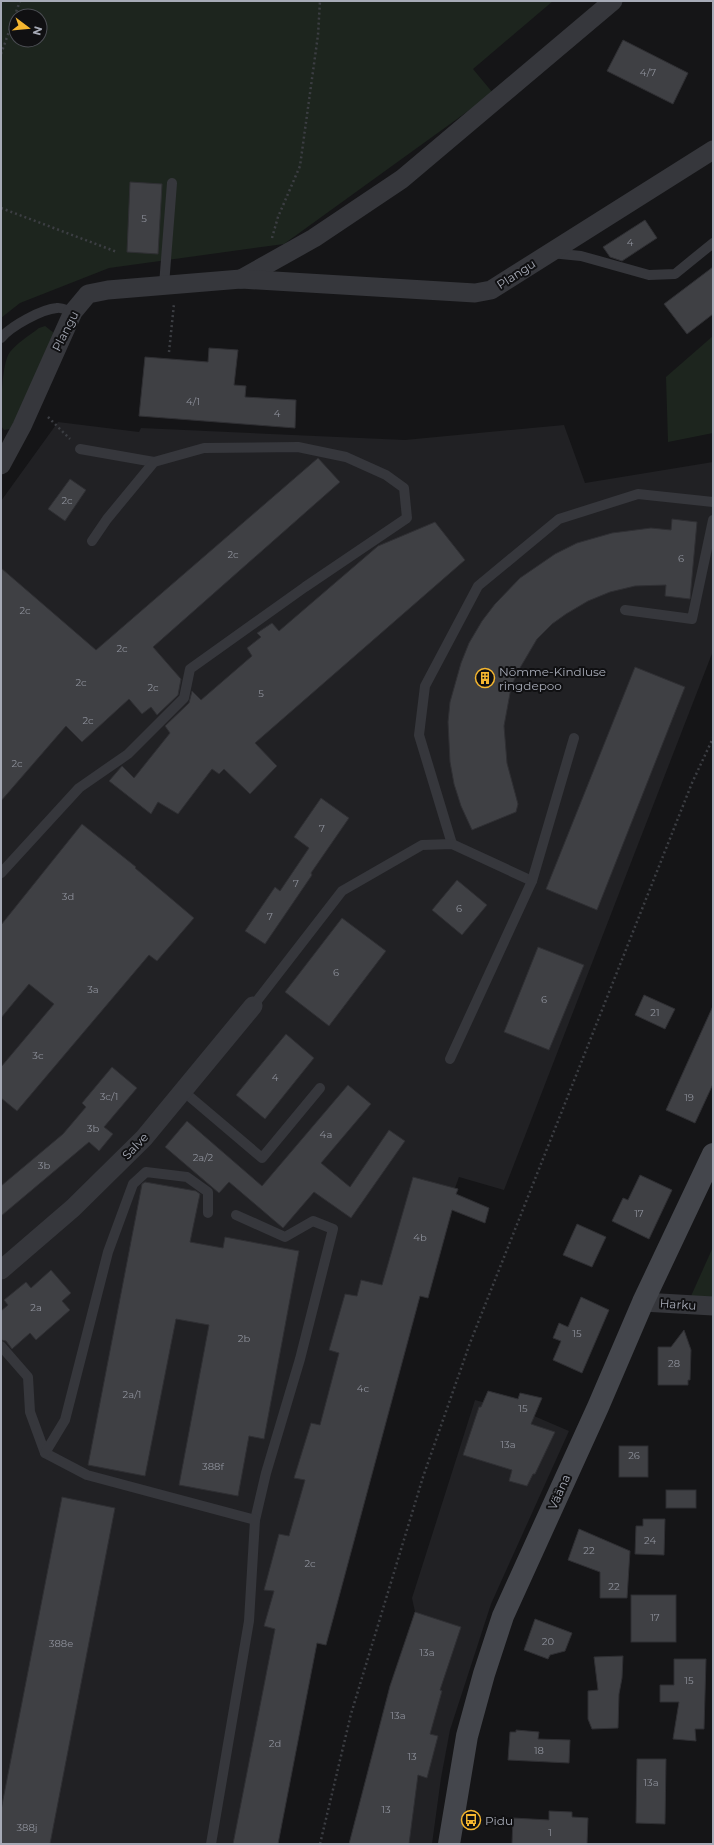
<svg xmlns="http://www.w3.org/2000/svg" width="714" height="1845" viewBox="0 0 714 1845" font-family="Montserrat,sans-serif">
<rect width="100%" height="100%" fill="#151517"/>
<g fill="#212124">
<polygon points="58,422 139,432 141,428 405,440 564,425 585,483 713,462 713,651 504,1190 459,1177 455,1188 458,1189 428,1298 420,1296 325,1645 316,1643 278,1844 1,1844 1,501"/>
<polygon points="475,1400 534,1416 569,1431 491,1604 450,1730 441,1778 432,1844 350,1844 390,1686 415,1612 412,1598"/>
</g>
<g fill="#1d251e" fill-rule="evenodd">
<path d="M1,1H553L473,69L493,93L284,244L109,268L20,303L1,318ZM16,16H40V40H16Z"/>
<path d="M45,326L54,333L38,377L10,429L4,430L1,426C1,411 1,363 10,352C17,343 30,335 39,328Z"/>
<polygon points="713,336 713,433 668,442 666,377"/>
<polygon points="713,1247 713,1306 687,1305"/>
</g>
<g fill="#3f4044" stroke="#2f2f33">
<polygon points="623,40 688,73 673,104 607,71"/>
<polygon points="130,182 162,184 158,254 127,252"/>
<polygon points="645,220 657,238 622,261 610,257 603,247"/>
<polygon points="713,267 713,314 687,334 664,304"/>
<polygon points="209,348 238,350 234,385 246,386 245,397 296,400 295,428 139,416 145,357 208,362"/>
<polygon points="318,458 340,482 153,647 181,679 178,695 157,715 151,707 142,714 129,699 82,742 66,726 1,801 1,568 96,650"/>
<polygon points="70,479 86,490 65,521 48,509"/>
<polygon points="672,519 697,522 690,599 665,596 666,585 635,586 610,592 588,601 566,614 552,624 537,639 517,673 511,688 504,726 507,763 518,804 516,812 472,830 461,806 454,784 450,762 448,722 450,702 461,663 469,643 482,621 495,604 520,578 555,554 577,543 612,533 651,528 671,530"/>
<polygon points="435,522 465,560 255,743 277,766 250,794 224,769 219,774 212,769 178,814 158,802 151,814 109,781 122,766 134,778 170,733 165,726 189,703 192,691 201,700 252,656 247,648 261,637 257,633 272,623 279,631 378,546"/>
<polygon points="635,667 685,687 597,910 546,889"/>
<polygon points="321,798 349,818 311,873 312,875 265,944 245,931 275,887 280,891 309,848 294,837"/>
<polygon points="82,824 136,867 135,868 194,918 157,961 149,955 17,1111 1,1098 1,1067 54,1004 29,984 1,1018 1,925"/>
<polygon points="457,880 487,905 462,935 432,910"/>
<polygon points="342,918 386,951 329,1026 285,992"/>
<polygon points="538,947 584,965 549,1050 504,1032"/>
<polygon points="644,995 675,1009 665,1029 635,1015"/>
<polygon points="713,1006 713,1084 695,1123 666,1110"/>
<polygon points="286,1034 314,1058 265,1119 236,1095"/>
<polygon points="112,1067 137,1088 104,1127 113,1134 99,1151 89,1142 1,1216 1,1186 63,1134 86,1107 82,1103"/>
<polygon points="348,1085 371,1104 321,1163 350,1187 389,1130 405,1141 351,1218 314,1192 283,1228 229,1182 219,1193 165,1147 187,1121 262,1186"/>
<polygon points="640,1175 672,1190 649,1239 612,1221 623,1198 628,1200"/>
<polygon points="413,1177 458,1189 456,1194 489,1208 485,1223 452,1210 428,1298 420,1296 326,1645 317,1643 278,1844 233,1844 275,1629 264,1626 274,1591 264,1590 279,1534 289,1536 305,1480 294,1478 311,1423 320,1425 339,1353 329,1350 345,1294 357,1296 361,1280 382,1285"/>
<polygon points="145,1182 196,1191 200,1194 190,1242 223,1248 225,1237 299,1251 264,1439 249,1436 238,1496 179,1485 209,1325 176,1319 145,1476 88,1465 142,1184"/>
<polygon points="577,1224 606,1237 592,1267 563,1255"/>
<polygon points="51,1270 71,1293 62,1301 70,1310 36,1340 30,1333 12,1349 6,1341 1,1340 1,1311 8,1305 4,1300 26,1282 31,1288"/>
<polygon points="581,1297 609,1310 582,1373 553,1360 561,1341 553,1338 559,1323 568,1327"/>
<polygon points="684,1330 691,1350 690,1380 688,1380 688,1385 658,1385 658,1347 671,1347"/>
<polygon points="488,1391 518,1399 520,1393 542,1398 531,1424 555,1432 535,1474 533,1474 527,1486 509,1481 512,1470 463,1455 479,1407 481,1407"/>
<rect x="619" y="1446" width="29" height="31"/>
<rect x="666" y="1490" width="30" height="18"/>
<polygon points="62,1497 115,1508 50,1844 1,1844 1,1810"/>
<polygon points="643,1519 665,1519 664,1555 635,1554 636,1526 643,1526"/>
<polygon points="579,1529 630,1551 627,1598 600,1598 600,1572 568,1560"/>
<rect x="631" y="1595" width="45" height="47"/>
<polygon points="415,1612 461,1627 440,1690 442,1691 430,1734 438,1736 427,1778 418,1775 409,1844 349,1844 390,1686"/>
<polygon points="535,1619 572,1633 565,1651 550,1655 548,1659 524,1650"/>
<polygon points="623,1656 622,1678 619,1694 618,1728 592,1729 588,1719 588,1691 598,1690 594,1657"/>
<polygon points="674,1659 706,1659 704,1729 695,1729 696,1741 673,1739 679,1702 660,1702 660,1685 674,1685"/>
<polygon points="516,1730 539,1732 538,1739 570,1740 569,1763 508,1760 510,1732 516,1732"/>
<polygon points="637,1759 666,1759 665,1824 636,1823"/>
<polygon points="549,1811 572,1812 572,1817 588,1818 587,1844 512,1844 513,1818 549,1820"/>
</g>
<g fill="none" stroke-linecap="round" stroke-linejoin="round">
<g stroke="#3c3e43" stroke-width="2.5" stroke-dasharray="2 3" stroke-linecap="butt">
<polyline points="1,54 20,1"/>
<polyline points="1,208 117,252"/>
<polyline points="272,238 278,217 300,166 318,35 320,1"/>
<polyline points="169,352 174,304"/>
<polyline points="48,417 70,439"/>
<polyline points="320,1844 351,1714 423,1477 470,1343 692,783 713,738"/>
</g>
<g stroke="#36373c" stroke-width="10">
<polyline points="551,253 581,256 649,275 675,274 713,243"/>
<polyline points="164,285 172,183"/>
<path d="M1,338C11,326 42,309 57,308C62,307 68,311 73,312"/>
<polyline points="80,449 154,462"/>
<polyline points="625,610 692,619 713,520"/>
<polyline points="452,844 419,735 425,686 478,586 559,519 638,494 713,502"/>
<polyline points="1,873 79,788 128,754 184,698 190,669 305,587 407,518 404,488 386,475 346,457 298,447 204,448 154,462 107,519 92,541"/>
<polyline points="253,1006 342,891 422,845 452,844 532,881"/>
<polyline points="450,1059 532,881 574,738"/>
<polyline points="183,1091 262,1158 320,1088"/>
<polyline points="236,1215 285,1237 313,1221 333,1229 300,1359 266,1473 255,1520"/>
<polyline points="1,1346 28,1377 30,1412 45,1453 87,1475 255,1520 249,1621 211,1844"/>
<polyline points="45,1453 65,1420 108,1252 133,1184 146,1172 187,1177 208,1192 208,1213"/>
</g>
<g stroke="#36373c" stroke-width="19">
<polyline points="241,279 314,238 402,179 613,1"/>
<polyline points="1,465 22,426 73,312 88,294 108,290 241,279 475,293 491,290 713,150"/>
<polyline points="1,1270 73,1208 144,1138 253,1006"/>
<polyline points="643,1302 713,1306"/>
</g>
<polyline stroke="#44464c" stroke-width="22" points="449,1844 467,1736 484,1674 503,1616 598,1407 643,1302 713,1154"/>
</g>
<defs>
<symbol id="building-ring" viewBox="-11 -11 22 22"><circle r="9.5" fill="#101012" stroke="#f5b62f" stroke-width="1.5"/><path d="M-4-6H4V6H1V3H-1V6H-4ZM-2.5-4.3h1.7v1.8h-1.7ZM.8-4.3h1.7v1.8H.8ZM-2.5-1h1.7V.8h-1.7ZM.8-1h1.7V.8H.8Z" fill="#f5b62f"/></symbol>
<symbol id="bus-ring" viewBox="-11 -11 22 22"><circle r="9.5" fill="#101012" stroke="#f5b62f" stroke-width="1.5"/><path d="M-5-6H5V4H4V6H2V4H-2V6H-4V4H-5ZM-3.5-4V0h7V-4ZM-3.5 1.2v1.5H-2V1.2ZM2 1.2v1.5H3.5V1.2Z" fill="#f5b62f"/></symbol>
</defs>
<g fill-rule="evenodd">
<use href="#building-ring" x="474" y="667" width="22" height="22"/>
<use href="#bus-ring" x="460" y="1809" width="22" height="22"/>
</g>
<g text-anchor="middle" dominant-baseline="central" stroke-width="4" stroke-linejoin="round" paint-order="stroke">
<g font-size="10" fill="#8d909a">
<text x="648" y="72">4/7</text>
<text x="144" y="218">5</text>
<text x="630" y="242">4</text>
<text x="193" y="401">4/1</text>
<text x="277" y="413">4</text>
<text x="67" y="500">2c</text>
<text x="233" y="554">2c</text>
<text x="681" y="558">6</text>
<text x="25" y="610">2c</text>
<text x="122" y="648">2c</text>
<text x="81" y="682">2c</text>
<text x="153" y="687">2c</text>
<text x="261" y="693">5</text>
<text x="88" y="720">2c</text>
<text x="17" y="763">2c</text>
<text x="322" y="828">7</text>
<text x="296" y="883">7</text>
<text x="68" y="896">3d</text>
<text x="459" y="908">6</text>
<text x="270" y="916">7</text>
<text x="336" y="972">6</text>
<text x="93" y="989">3a</text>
<text x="544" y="999">6</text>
<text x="655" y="1012">21</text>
<text x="38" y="1055">3c</text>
<text x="275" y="1077">4</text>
<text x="109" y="1096">3c/1</text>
<text x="689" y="1097">19</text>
<text x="93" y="1128">3b</text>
<text x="326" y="1134">4a</text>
<text x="203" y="1157">2a/2</text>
<text x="44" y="1165">3b</text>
<text x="639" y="1213">17</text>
<text x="420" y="1237">4b</text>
<text x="36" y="1307">2a</text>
<text x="577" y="1333">15</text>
<text x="244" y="1338">2b</text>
<text x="674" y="1363">28</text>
<text x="363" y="1388">4c</text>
<text x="132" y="1394">2a/1</text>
<text x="523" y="1408">15</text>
<text x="508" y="1444">13a</text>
<text x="634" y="1455">26</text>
<text x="213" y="1466">388f</text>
<text x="650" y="1540">24</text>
<text x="589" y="1550">22</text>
<text x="310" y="1563">2c</text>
<text x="614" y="1586">22</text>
<text x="655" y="1617">17</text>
<text x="548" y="1641">20</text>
<text x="61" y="1643">388e</text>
<text x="427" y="1652">13a</text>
<text x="689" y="1680">15</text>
<text x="398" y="1715">13a</text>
<text x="275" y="1743">2d</text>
<text x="539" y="1750">18</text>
<text x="412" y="1756">13</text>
<text x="651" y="1782">13a</text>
<text x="386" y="1809">13</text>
<text x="27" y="1827">388j</text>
<text x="550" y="1832">1</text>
</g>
<g font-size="12" fill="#a7abb7" stroke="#101012">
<text transform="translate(516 274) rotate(-33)">Plangu</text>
<text transform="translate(65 331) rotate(-63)">Plangu</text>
<text transform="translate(135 1146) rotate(-46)">Salve</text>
<text transform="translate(678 1304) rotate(4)">Harku</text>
<text transform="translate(559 1492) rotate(-66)">Vääna</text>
</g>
<g font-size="12" fill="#a7abb7" stroke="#101012" text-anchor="start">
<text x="499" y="671">Nõmme-Kindluse<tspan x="499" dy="14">ringdepoo</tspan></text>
<text x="485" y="1820">Pidu</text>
</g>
</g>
<rect width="714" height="1845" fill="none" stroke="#a7abb7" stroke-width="4"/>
<g transform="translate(28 28) rotate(106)"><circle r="19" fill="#101012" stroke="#4c4e54"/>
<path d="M0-3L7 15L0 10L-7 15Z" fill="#f5b62f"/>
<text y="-6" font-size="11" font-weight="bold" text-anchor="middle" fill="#a7abb7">N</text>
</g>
</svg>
